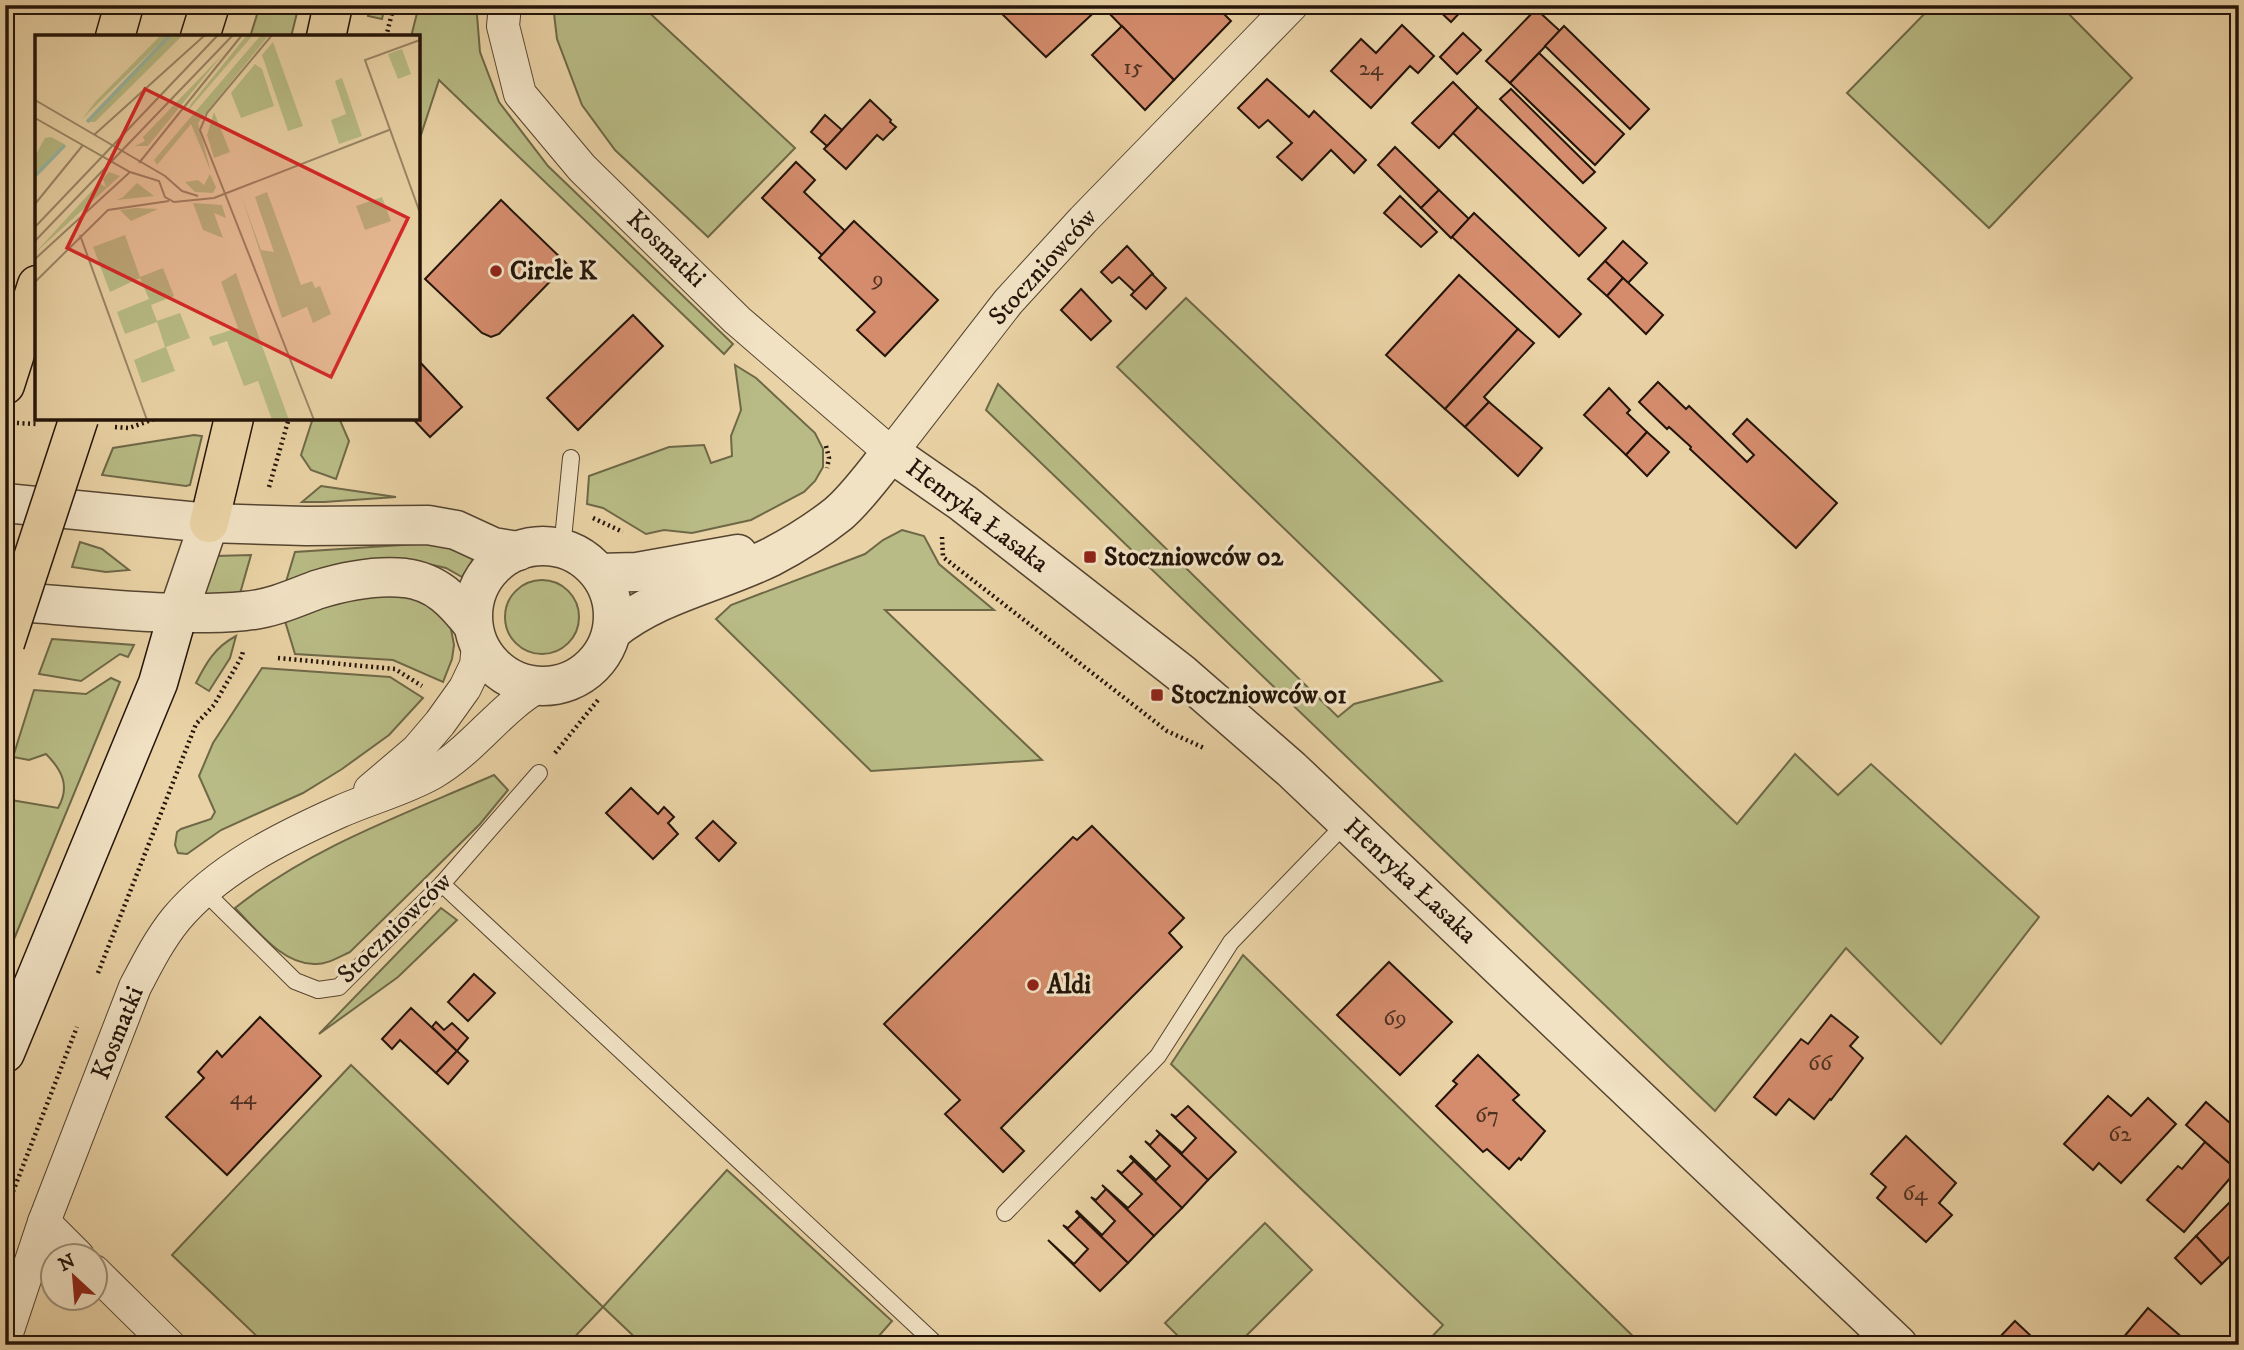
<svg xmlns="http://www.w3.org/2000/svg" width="2244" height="1350" viewBox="0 0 2244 1350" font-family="'IM FELL DW Pica',serif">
<rect width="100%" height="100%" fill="#e9d2a5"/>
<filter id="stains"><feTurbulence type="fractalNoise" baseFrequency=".00286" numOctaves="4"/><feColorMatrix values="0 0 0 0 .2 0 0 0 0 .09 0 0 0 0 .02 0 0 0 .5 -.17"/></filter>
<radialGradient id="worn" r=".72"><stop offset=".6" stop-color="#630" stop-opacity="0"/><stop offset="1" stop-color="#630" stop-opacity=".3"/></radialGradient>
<g fill="#b8bb85" stroke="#6e6847" stroke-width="2">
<polygon points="260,5 299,5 291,37 250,37"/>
<polygon points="368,5 385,5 382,19 368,16"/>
<polygon points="419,5 479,5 477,15 480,52 499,102 548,166 733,344 724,354 439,80 418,144 418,37 411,37"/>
<polygon points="553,5 641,5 795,148 708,237 615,150 582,105 557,39"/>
<polygon points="1933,5 2060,5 2132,78 1989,228 1847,93"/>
<polygon points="1186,298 1556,649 1737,824 1795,754 1838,795 1871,764 2039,917 1941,1044 1846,948 1715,1111 986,410 998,384 1338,717 1354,704 1442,681 1117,367"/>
<polygon points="735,365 756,378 815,433 823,449 823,467 815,481 804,492 751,520 692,533 664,530 646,534 603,508 587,504 589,476 669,447 704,445 711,463 732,456 731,436 741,410"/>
<polygon points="313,418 339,418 349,441 336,479 311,470 301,455"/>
<polygon points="194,435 202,436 190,485 186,486 102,475 113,448"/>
<polygon points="321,486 396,497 324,502 302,502"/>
<polygon points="902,530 924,536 939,564 994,610 885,610 1042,760 871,771 716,619 731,605 865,554 883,540"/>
<polygon points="80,542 102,549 129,570 106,572 72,567"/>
<polygon points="433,543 475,556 462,577 446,568 424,563 285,585 295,552"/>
<polygon points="251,555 239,597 201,600 215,556"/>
<circle cx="542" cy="617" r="37"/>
<polygon points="361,595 415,596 443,615 451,629 454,645 452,659 443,682 393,660 295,654 285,621 341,600"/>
<path d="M236,636L230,658L209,691L196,683C206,663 215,647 236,636Z"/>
<polygon points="52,639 134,645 128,657 120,654 81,681 39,674"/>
<polygon points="262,668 390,677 423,698 389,735 342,769 303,793 221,830 187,854 178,853 175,845 177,832 181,829 211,819 215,812 199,776 213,743"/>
<path d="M111,678L120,682L5,961V799L58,808C70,787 63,771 46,754L29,760L13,757L34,690L86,694Z"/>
<path d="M494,775L508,790L480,824L350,952C339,957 326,965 314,964C282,964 256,929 235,908C311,847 405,814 494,775Z"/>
<polygon points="441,908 457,920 398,977 319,1034"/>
<polygon points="1243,955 1642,1345 1424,1345 1443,1325 1171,1064"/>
<polygon points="351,1065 603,1307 727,1170 892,1321 871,1345 643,1345 603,1307 567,1345 266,1345 172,1255"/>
<polygon points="1265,1223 1312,1270 1237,1345 1187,1345 1165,1323"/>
</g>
<g fill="#d48c6c" stroke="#241409" stroke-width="2">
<polygon points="993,5 1102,5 1046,57"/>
<polygon points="1215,5 1231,21 1174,80 1102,6"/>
<polygon points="1433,5 1467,5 1451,22"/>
<polygon points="1536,9 1560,31 1510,83 1486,61"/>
<polygon points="1402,25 1434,56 1418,73 1410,66 1371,108 1331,71 1361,39 1376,53"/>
<polygon points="1122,26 1174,80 1145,110 1092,55"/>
<polygon points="1564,26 1649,109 1630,129 1545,46"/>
<polygon points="1463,33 1481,50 1457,74 1440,57"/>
<polygon points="1539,53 1624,134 1595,165 1510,83"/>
<polygon points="1267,79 1309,117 1314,111 1366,160 1354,173 1331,150 1302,180 1277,157 1292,143 1268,120 1259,128 1238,108"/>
<polygon points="1453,82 1478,107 1439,148 1412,123"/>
<polygon points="1511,89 1595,172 1583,183 1500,99"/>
<polygon points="870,100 891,120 890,122 896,127 883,140 877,135 846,169 824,149"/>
<polygon points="1478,107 1606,228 1579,256 1453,133"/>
<polygon points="825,115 842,130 827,146 811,132"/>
<polygon points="1395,147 1439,190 1421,208 1378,165"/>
<polygon points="796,162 815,180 804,192 845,231 822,255 762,198"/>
<polygon points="1439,190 1469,219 1451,238 1421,208"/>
<polygon points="1400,196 1437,232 1421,247 1384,213"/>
<polygon points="501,200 567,264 499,334 491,337 482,333 425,279"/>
<polygon points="1474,213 1581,314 1559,337 1452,237"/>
<polygon points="854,221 938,300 885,356 857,330 875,312 819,258"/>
<polygon points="1623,241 1647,263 1628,283 1605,261"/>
<polygon points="1127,246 1153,274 1135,292 1119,277 1112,283 1101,272"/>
<polygon points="1605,261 1623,278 1607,296 1588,279"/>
<polygon points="1152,274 1166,288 1146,309 1131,295"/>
<polygon points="1459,275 1518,329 1445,409 1386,355"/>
<polygon points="1623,278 1663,315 1646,334 1607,296"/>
<polygon points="1081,289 1111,321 1091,340 1061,310"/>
<polygon points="633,315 663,346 578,430 547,398"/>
<polygon points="1518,329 1534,343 1484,397 1489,402 1465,427 1445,409"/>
<polygon points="418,360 462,407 430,437 412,418 418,418"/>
<polygon points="1658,382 1686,409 1689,406 1747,462 1754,455 1733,434 1747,419 1837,503 1796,548 1690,449 1691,447 1669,427 1667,429 1639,402"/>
<polygon points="1609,388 1630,410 1627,413 1647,432 1626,455 1584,415"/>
<polygon points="1489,402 1542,448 1518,476 1465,427"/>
<polygon points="1647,432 1669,452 1647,476 1626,455"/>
<polygon points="631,788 658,814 664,807 674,817 668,823 678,834 653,859 606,813"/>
<polygon points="713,821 736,843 719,861 696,838"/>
<polygon points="1092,826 1184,918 1169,933 1182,947 1001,1128 1024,1151 1003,1172 945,1114 960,1100 884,1024 1073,837 1077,840"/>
<polygon points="1389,962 1452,1022 1400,1075 1337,1015"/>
<polygon points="474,974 495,993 468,1021 448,1002"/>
<polygon points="411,1008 457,1051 436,1073 400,1040 392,1049 382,1039"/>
<polygon points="1831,1015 1858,1037 1850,1046 1863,1058 1831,1100 1830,1099 1814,1119 1789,1099 1776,1115 1754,1097 1801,1039 1808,1044"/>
<polygon points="260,1017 321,1076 227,1175 166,1117 204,1078 198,1072 217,1051 222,1057"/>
<polygon points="436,1022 444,1030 452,1023 468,1038 457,1051 432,1027"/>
<polygon points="457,1051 468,1061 448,1084 436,1073"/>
<polygon points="1478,1055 1519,1095 1513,1100 1545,1131 1521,1160 1519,1158 1509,1169 1487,1149 1483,1152 1436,1106 1457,1084 1453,1081"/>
<polygon points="2108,1096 2131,1116 2148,1098 2176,1124 2121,1183 2099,1163 2093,1170 2064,1144"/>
<polygon points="2206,1102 2239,1131 2239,1168 2237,1170 2186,1125"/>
<polygon points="1188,1106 1236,1152 1208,1180 1156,1130 1182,1153 1196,1138 1171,1114 1176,1117"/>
<polygon points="1160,1134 1208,1180 1182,1208 1130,1157 1131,1156 1156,1180 1170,1166 1145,1141 1150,1145"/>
<polygon points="1906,1136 1956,1183 1939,1203 1952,1215 1926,1242 1877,1198 1886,1187 1871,1174"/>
<polygon points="2205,1142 2237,1170 2184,1232 2147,1200 2178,1166 2182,1169"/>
<polygon points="1134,1161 1182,1208 1154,1236 1102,1185 1128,1208 1142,1194 1117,1170 1122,1173"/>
<polygon points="1106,1189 1154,1236 1128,1263 1076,1212 1077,1211 1102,1235 1115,1221 1091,1197 1096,1200"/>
<polygon points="2239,1193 2239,1247 2222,1264 2196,1236"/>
<polygon points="1080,1216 1128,1263 1100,1291 1048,1240 1074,1264 1088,1249 1063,1225 1068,1228"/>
<polygon points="2196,1236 2222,1264 2201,1284 2175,1258"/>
<polygon points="2148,1308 2191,1345 2117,1345"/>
<polygon points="2015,1321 2033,1338 2027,1345 1997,1345 1995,1342"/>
</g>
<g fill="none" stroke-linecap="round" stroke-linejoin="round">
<defs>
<g id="service">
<polyline points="562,549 571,458"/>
<polyline points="442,884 937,1345"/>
<polyline points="204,891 295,981 318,990 339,987 442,884 539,773"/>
<polyline points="1005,1213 1158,1056 1231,942 1348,821"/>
</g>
<g id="minor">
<polyline points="505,5 503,26 520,94 582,168 737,320 891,453 1008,302 1083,220 1292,5"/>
<polyline points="370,790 417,750 440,723 465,688 476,665 478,644"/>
<polyline points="44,1222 78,1256"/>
<polyline points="94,1271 169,1345"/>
<path d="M5,1339L44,1222L135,987C147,964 159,940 176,919C218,869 281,838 339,812C370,798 403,790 433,773C473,750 499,709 539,686"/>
</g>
<g id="tertiary">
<polyline points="5,503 209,523 306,526 428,525 456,530 493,547 518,551"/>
<circle cx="543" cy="616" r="70"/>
<polyline points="599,573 637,572 738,554"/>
<path d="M5,601C82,606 169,618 245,611C270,609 293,599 316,590C345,581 375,575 405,578C437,582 454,601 473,625"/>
<polyline points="178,613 209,523"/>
<path d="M612,631C657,594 718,583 771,557C794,545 818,530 838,514C857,498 875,472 891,453L963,503L1182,674L1291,769L1898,1345"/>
</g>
<polyline id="secondary" points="5,1053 158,683 178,613"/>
<g id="primary">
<polyline points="115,37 124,5"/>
<polyline points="200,37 210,5"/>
<polyline points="326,37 333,5"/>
<polyline points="5,385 37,285"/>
<polyline points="209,523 234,418"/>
</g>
</defs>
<use href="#service" stroke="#554430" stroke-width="18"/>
<use href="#minor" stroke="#554430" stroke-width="34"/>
<use href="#tertiary" stroke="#554430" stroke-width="41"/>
<use href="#secondary" stroke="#241409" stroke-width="41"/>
<use href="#primary" stroke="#241409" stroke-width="41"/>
<g stroke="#241409" stroke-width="4.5" stroke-dasharray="2 3.5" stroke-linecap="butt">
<polyline points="386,37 394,5"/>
<polyline points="17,423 36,424"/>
<polyline points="115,427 129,428 157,418"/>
<polyline points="826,446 829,458 827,468"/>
<polyline points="269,487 289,418"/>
<polyline points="593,518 623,532"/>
<polyline points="942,537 943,557 1167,731 1204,748"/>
<polyline points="278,658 395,669 422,686"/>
<polyline points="555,753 598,700"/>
<polyline points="98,973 196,724 214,705 242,656 243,651"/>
<polyline points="5,1212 77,1027"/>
</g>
<use href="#service" stroke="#f1e2c4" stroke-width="16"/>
<use href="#minor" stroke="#f1e2c4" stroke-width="32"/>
<use href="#tertiary" stroke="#f1e2c4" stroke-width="38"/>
<use href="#secondary" stroke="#f1e2c4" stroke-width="38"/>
<use href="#primary" stroke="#e9d2a5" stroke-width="38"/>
<defs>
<polyline id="primary-bridge" points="5,643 79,418"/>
</defs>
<use href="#primary-bridge" stroke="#241409" stroke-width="41" stroke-linecap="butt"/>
<use href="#primary-bridge" stroke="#e9d2a5" stroke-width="38"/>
</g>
<g fill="#8f2418" stroke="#f1e2c4" stroke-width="2.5">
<circle cx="496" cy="271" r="7"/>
<rect x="1083" y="550" width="14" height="14" rx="3.5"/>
<rect x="1150" y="688" width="14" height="14" rx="3.5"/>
<circle cx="1033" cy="985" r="7"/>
</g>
<g text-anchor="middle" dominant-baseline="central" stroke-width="6" stroke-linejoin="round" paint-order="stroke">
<g font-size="23" fill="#503222">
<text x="1133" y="67">15</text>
<text x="1371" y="68">24</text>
<text x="878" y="279">9</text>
<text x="1395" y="1018">69</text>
<text x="1820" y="1063">66</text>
<text x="243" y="1097">44</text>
<text x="1487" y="1115">67</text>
<text x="2120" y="1134">62</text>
<text x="1915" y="1193">64</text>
</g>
<g font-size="26" fill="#241409" stroke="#f1e2c4">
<text transform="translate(666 249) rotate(44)">Kosmatki</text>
<text transform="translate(1043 267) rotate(-48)">Stoczniowców</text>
<text transform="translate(977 516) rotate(37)">Henryka Łasaka</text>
<text transform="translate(1410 881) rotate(43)">Henryka Łasaka</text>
<text transform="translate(395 928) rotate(-44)">Stoczniowców</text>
<text transform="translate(118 1033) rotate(-68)">Kosmatki</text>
</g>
<g font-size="26" font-weight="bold" fill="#241409" stroke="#f1e2c4" text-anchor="start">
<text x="510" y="271">Circle K</text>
<text x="1104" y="557">Stoczniowców 02</text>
<text x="1171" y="695">Stoczniowców 01</text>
<text x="1047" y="985">Aldi</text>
</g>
</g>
<g transform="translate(35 35)">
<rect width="385" height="385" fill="#e9d2a5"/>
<path d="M126,0H133L47,84L61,66ZM137,0H148L60,87H53ZM212,0H218L152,77L156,69ZM226,0H234L163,88L176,137L156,89L122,130L119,125ZM238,7L268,91L253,96L227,20ZM367,14L376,39L363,44L353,19ZM188,19L113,111H100L110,106L108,102ZM220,29L227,34L239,71L206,83L196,58ZM307,43L327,101L304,109L296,85L311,79L300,46ZM179,77L195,117L179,123L172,100ZM16,102L29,109L0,139V121L10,103ZM74,137L85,141L0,218L64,148L71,152L68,144ZM175,139L181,152L178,158L160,157L150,147L163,145L169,150ZM102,148L119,161L82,165L88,162ZM205,157L226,215L239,217L220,162L232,157L266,250L277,246L280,253L285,251L296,279L278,288L272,272L247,283ZM347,162L356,186L330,195L321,171ZM158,168L187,170L191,183L179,178L188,203L168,195ZM123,174L96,186L85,175L100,173ZM90,200L105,242L128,233L139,261L116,270L122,286L145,278L155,303L131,312L140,336L107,348L99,325L130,312L122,287L90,299L82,277L114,264L105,243L75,257L58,212ZM201,238L210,264L254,385H237L223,346L209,351L192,306L178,311L174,302L203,293L186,247Z" fill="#b8bb85"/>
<path fill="none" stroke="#98b8a4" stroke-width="3.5" d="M52,87L135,0M0,141L30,110"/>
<path fill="none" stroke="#9a8667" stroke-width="2" d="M237,0L172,78L165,95L279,385M385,5L330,25L385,178M0,65L130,141L147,156L163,161M0,83L95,137L124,146L130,162L139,167L179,163L354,95M59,100L170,0M104,128L207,0M0,169L48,110M0,192L183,0M45,200L112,385M0,206L198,0M0,224L95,137M0,247L73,175L134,166"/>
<path fill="#d62828" fill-opacity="0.15" stroke="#d62828" stroke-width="3.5" d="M110,54L373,183L296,342L32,213Z"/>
<rect width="385" height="385" fill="none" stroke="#241409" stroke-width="3.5"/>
</g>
<rect width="2244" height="1350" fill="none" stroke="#e9d2a5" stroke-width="28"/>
<rect x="7" y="7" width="2230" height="1336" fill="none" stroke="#241409" stroke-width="3.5"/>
<rect x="14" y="14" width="2216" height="1322" fill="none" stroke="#241409" stroke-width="2"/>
<g transform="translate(74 1277) rotate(334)"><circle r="33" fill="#f1e2c4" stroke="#9f9079" stroke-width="2"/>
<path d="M0-5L12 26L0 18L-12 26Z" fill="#8f2418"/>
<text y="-10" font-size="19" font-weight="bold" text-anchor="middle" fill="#241409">N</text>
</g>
<rect width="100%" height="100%" filter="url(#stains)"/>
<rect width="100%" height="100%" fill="url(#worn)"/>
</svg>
